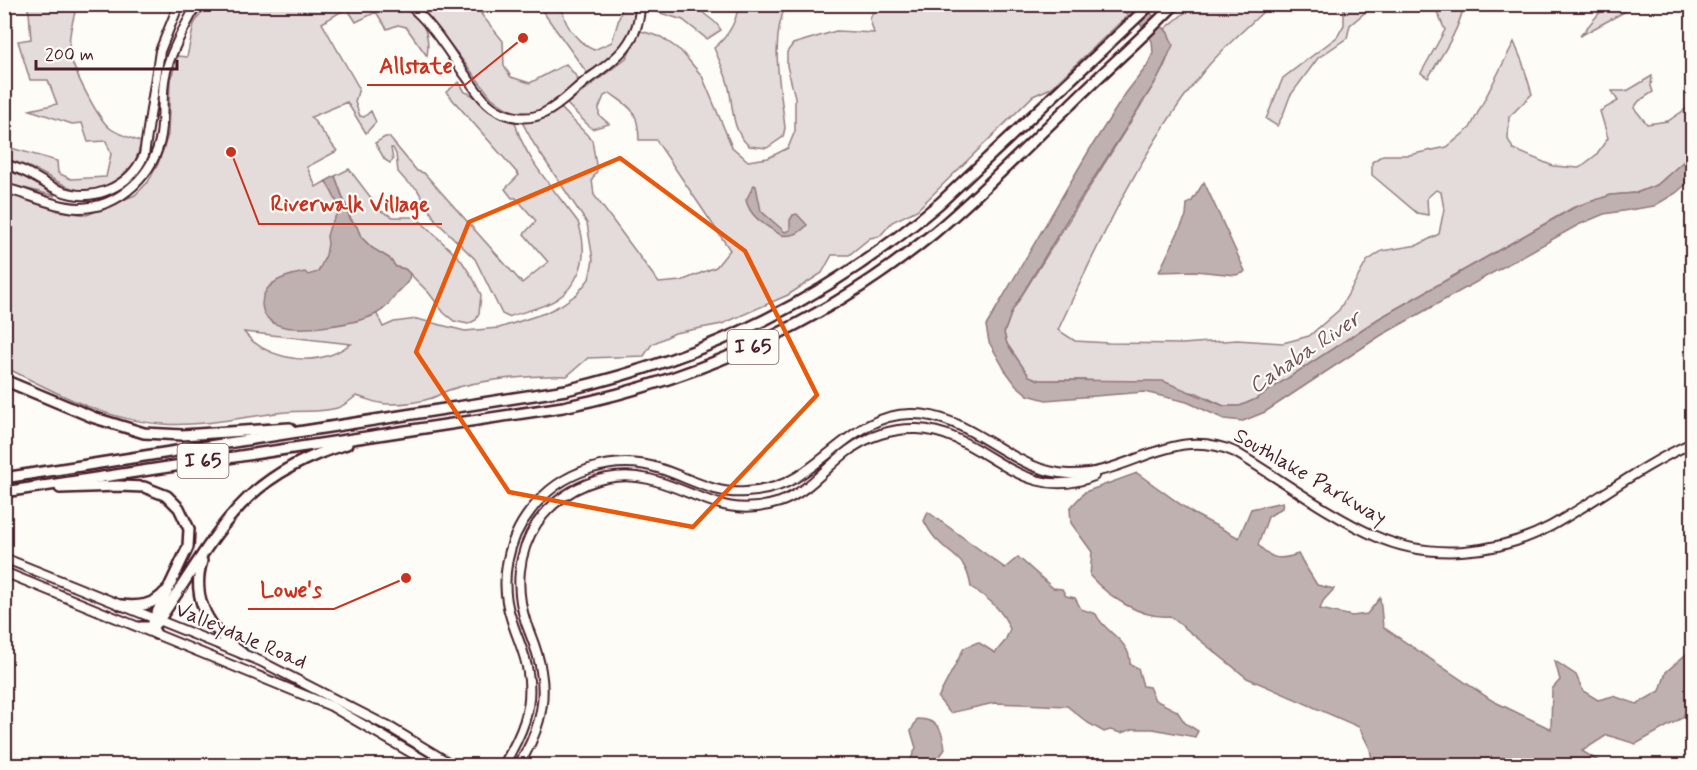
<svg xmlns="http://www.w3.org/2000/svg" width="1697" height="770" viewBox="0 0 1697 770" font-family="Mynerve,sans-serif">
<rect width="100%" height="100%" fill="#fdfcf7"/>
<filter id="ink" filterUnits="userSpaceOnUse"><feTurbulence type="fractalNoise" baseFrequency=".0167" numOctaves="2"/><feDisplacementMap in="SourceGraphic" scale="12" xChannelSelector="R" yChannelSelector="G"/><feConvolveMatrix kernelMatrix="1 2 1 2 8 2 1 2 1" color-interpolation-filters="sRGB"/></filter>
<g filter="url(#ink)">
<g fill="#e3dcda" stroke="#967e82" stroke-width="1.5" fill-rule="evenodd">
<path d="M1115,4L1129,14L1051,88L1033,96L917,210L892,222L880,236L870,238L849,255H832L822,273L788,295L722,324L675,333L652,344L644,356L588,358L567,376C533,375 481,379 449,390C443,392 438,396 432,398C420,402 403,404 391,404C378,405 368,399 356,396C350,401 344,406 337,408C322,413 302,410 286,412C245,416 205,427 163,424C107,421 54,392 5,367L4,192L17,194L58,211L87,215L135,195L148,182L158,164L168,135L170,81L178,56L187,57L194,24L206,5H401C422,16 431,32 427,56L406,27L398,25L387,29L376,12L356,22L347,8L322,23L359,88L355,102L360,116L364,117L371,111L376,122L366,133L347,102L311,117L337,151L307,167L316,187L326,181C336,198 344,204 333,222L383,327L394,322L417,319L465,331L499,328L545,313L561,305L577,294L589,279L593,260L587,223L534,144L522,122L546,117L561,108L592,140L597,171L592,180L594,195L659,283L681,281L716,267L730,250L656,140H639C638,111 633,109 610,93L604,96L599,108V115L609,124L592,129L567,104L626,58L641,31L661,37L681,51L702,76L732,147L748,161L768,158L788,148L795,131V97L787,66V52L793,44L836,31L874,33L870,19L876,5ZM244,332L351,344C344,348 337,353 330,355C302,365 262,356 244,332Z"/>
<path d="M26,5H65V7L77,5C73,19 67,40 70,55C74,71 98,120 111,129C120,135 132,138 141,142C137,160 133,170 117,180C81,204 63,182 31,168C23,164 13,161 5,158L4,146L57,161L58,173L71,179L106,177L111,154L106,141L88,142L82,123L72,124L30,110L57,104L48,80H30L18,41L31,39L29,12Z"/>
<path d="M416,5H466L475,11L484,5H496L481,14L503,41L504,66L511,77L530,83L566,64L576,76L577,81C548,110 528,129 491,97L426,13Z"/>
<path d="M538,5H549L563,12C565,27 581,45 594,50L612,42L623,5H635C635,42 616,55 587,73Z"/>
<path d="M645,5H697C704,18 714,17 721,30L707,39L683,20L647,9Z"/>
<path d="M738,5H786C769,42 781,88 785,128L783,137L767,148L749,146C730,129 734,106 728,84C725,72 719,60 714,48C727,37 737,22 738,5Z"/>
<path d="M1194,5H1270C1248,27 1222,48 1203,72C1141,150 1100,240 1058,330L1075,341L1109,343L1182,344L1237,340L1283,343L1309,336L1339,310L1367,261L1382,251L1418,245L1439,234L1444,209L1441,192L1436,190L1427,198L1428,215L1417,213L1372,175V162L1383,155H1409L1447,147L1470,128L1514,42L1522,61L1532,94L1509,117L1508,139L1513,149L1553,166L1579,168L1596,155L1608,138L1600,111L1618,101L1612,91H1627L1652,76L1651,86L1653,92L1639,101L1634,108L1647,124L1668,121L1692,105V154L1657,185L1636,193L1611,195L1574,207L1378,319L1256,399L1240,406H1224L1197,393L1085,380H1039L1029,376L1007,344L1004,333L1012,311L1158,78C1166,64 1175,46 1165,29Z"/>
<polygon points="1344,5 1374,5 1350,25 1347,38 1318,58 1290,96 1283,115 1277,126 1266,119 1283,78 1337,37 1344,25"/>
<path d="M1439,5H1464C1459,31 1441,56 1428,78L1421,73L1445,30L1437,12Z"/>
<polygon points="1606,5 1637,5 1580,36"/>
<path d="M459,82L465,92C475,94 481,104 488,109C497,115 505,119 515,122C523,157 557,193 578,222C584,239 586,255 579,272C564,306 539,306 508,317L502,314L475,259L436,221L417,189L406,181L398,172L396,154L393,148H391L393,160L390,163L385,160L375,143L385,137H389L417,171L424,173L522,283L548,262L524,234L536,221L516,198H512L505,189L519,175L446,92Z"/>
<polygon points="4,168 24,174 55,196 5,183"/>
<polygon points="349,169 381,211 393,217 416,217 461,260 474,280 481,295 479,313 476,320 468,324 454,321 444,313 429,293 405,269 396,267 389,258 372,248 361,237 357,227 351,219 335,176"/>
</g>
<g fill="#c0b1b1" stroke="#91777b" stroke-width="1.5">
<polygon points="1115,5 1144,5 1168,33 1173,45 1158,78 1065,223 1012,311 1004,333 1007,344 1029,376 1039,380 1163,381 1224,406 1240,406 1256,399 1378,319 1575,207 1611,195 1636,193 1657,185 1692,154 1692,179 1676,193 1654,206 1604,214 1578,225 1380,336 1265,412 1243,421 1224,419 1187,402 1144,392 1046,400 1028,395 1016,385 1005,370 989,342 986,326 1090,149 1126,93 1147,66 1153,53 1152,41 1141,25"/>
<path d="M335,176L350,219L357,227L361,237L372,248L389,258L396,267L405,269L410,274C409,283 404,286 398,292C391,301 386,309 376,314C357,324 301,332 281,326C258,320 256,294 275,282C284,276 295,274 305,272L308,275L318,272L326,255L328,244L327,236L330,226L340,208L326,181Z"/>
<polygon points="1204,182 1245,271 1243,273 1236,275 1195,271 1159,272 1186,216 1187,204 1192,201"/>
<path d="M754,185L756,186L761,211L785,232L790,230V220L793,215L797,214L807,225C800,233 793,237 781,235C767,226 750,218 746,200Z"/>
<path d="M1137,473L1194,514L1239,538L1251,509L1283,502L1282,508L1268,517L1258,545C1272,559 1278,561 1298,554L1317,585L1334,589L1323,601L1320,609L1352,616L1367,614L1380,598L1383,627L1493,701L1551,729L1552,689L1560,680L1555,661L1576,675L1583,691L1598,700L1613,696L1637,704L1660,691L1666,672L1692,649V704L1682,718L1636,744L1607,735L1582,751L1605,765H1373L1370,749L1359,727L1247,678L1170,616C1141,619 1109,597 1090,576L1092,552L1071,523L1070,508L1085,492Z"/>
<path d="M928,512L1005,568L1018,557L1053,588L1062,589L1066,596L1075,598L1081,609L1096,614C1103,632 1131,640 1130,664L1138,668L1143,686L1149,687L1155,700L1177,711L1185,723L1198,731L1195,737L1153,729H1133L1121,733L1110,730L1104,732L1088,723L1067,706L994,703L950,713L938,698L964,648L978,642L995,653L1005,641L1010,629C1002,609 989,599 971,587C966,558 956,560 938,541C932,536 928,528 924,521Z"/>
<path d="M917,719C938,719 943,730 945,749L934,765H908L916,748L911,731Z"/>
</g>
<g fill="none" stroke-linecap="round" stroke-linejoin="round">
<defs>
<g id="secondary">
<path d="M408,4C432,23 448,51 466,76C474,87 481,99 492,107C507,118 528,121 544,113C562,105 575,88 591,77C618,58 640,40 640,4"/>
<path d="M4,165C26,168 39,182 59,190C92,204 130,187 144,155L160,51L179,4"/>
<path d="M4,188C29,194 54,207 79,208C120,208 155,173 161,135C164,115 161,95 165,75C171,50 185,27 197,4"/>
<polyline points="4,558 260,661 391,728 454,766"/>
<polyline points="4,572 331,706 434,766"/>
<path d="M503,766C521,736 534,708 528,673C526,654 516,636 511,618C499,581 507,540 531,510C560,471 615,453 661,469C689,478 715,495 746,492C763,491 780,487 795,478C834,455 862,414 911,414C972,413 1010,472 1069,474C1130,476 1172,424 1235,452C1281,479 1326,514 1375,536C1430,561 1499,554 1551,526C1599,499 1643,465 1692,443"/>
<path d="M518,766C537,736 547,706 541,671C539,654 532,639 526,623C515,589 517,553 537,523C562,488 607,469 649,479C697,491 725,520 780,502C808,492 825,468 848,451C867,436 893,428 917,429C984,431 1019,507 1094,476"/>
</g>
<g id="highway">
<polyline points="4,380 95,418 144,433 182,435 290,428"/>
<path d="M4,478L566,390C711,356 827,299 940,203L1151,4"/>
<polyline points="60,488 119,486 144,487 167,496 179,508 189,529 188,547 154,619 152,627 156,634"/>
<path d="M4,492L563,407C700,379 826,321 934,233C982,193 1025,148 1070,105C1104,71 1141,39 1175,4"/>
<path d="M202,561C190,600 211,631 242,653"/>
<path d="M121,605C138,607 153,606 165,592"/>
<path d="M141,627H152L159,620C218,535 238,476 347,444"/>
</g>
</defs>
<use href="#secondary" stroke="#4a1f2b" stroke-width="12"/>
<use href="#highway" stroke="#4a1f2b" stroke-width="14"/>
<use href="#secondary" stroke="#fdfcf7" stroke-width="8"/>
<use href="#highway" stroke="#fdfcf7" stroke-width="9"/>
</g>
</g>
<path fill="none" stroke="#e8590c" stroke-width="4.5" stroke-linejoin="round" d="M620,158L745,251L817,395L693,527L509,492L416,352L469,222Z"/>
<g text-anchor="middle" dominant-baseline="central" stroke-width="4.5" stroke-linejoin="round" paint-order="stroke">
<g fill="#fdfcf7" stroke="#806168" stroke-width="1.5">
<rect x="727.5" y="330" width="51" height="34" rx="4.5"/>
<rect x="177.5" y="444" width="51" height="34" rx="4.5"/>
</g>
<g font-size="20" font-weight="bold" fill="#4a1f2b">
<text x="753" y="347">I 65</text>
<text x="203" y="461">I 65</text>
</g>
<g font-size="21" fill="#4a1f2b" stroke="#fdfcf7">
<text transform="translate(1310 477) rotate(30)">Southlake Parkway</text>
<text transform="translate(241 636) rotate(23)">Valleydale Road</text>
</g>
<g font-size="22" font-style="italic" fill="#73525a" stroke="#fdfcf7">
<text transform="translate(1305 353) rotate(-34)">Cahaba River</text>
</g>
</g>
<path fill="none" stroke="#c8321e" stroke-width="2" d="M523 38L465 85H367M231 152L259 224H442M406 578L334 609H248"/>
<g fill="#c8321e" stroke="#fdfcf7" stroke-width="2">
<circle cx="523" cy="38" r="6"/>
<circle cx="231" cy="152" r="6"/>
<circle cx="406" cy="578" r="6"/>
</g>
<g font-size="22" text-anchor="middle" font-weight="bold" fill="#c8321e" stroke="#fdfcf7" stroke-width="4.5" stroke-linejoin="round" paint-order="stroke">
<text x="416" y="73">Allstate</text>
<text x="350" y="211">Riverwalk Village</text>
<text x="291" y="597">Lowe's</text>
</g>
<rect width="1697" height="770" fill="none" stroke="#fdfcf7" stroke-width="24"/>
<rect x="12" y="12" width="1673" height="746" fill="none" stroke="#4a1f2b" stroke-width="2" filter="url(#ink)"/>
<path d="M36 60v9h141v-9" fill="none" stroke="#4a1f2b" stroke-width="3"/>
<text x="45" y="60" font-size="18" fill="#4a1f2b" stroke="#fdfcf7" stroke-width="4.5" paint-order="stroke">200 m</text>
</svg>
